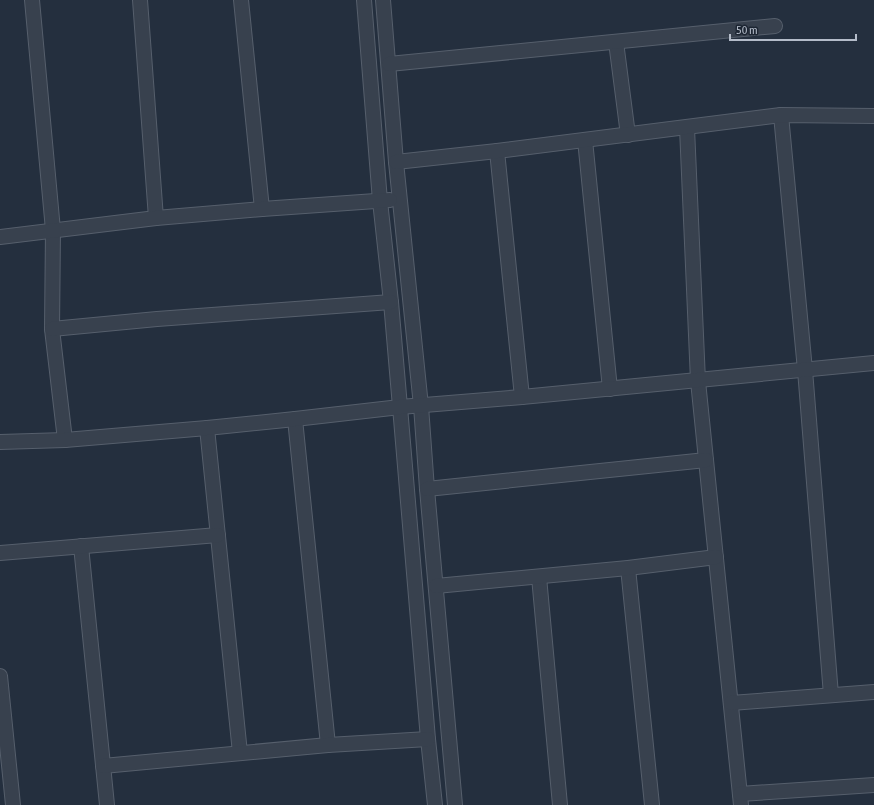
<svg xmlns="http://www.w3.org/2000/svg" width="874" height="805" viewBox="0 0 874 805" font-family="'Asap Condensed',sans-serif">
<rect width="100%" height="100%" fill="#242f3e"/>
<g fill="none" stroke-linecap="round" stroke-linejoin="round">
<defs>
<g id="minor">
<polyline points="32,0 53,230 52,329 65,440"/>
<polyline points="140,0 156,218"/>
<polyline points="241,0 262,209"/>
<polyline points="364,0 380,201 391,302 400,407 428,739 435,805"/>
<polyline points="383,0 396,162 421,406 427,489 455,805"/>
<polyline points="616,42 628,135"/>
<polyline points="389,64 775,26"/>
<polyline points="781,115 805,370 831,695"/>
<polyline points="687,128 698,381 741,805"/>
<polyline points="585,140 610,389"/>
<polyline points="497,151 522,397"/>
<polyline points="396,162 497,151 781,115 874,116"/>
<polyline points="0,237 156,218 262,209 390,200"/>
<polyline points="52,329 157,319 391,302"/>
<polyline points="295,419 328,745"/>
<polyline points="207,428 240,753"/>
<polyline points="0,442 65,440 207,428 295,419 400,407 522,397 874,363"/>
<polyline points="427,489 706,460"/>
<polyline points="81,546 107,805"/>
<polyline points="0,553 218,535"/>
<polyline points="628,568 652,805"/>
<polyline points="539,577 560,805"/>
<polyline points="436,586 628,568 716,557"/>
<polyline points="0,676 13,805"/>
<polyline points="731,703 874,692"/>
<polyline points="103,766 328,745 428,739"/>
<polyline points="740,794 874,785"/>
</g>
</defs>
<use href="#minor" stroke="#565f6c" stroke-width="16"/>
<use href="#minor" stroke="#38414e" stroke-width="14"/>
</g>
<path d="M730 34v6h126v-6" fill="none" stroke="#b4bcc9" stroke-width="2"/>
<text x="736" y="34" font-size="12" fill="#b4bcc9" stroke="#1d2633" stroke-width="3" paint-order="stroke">50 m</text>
</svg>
